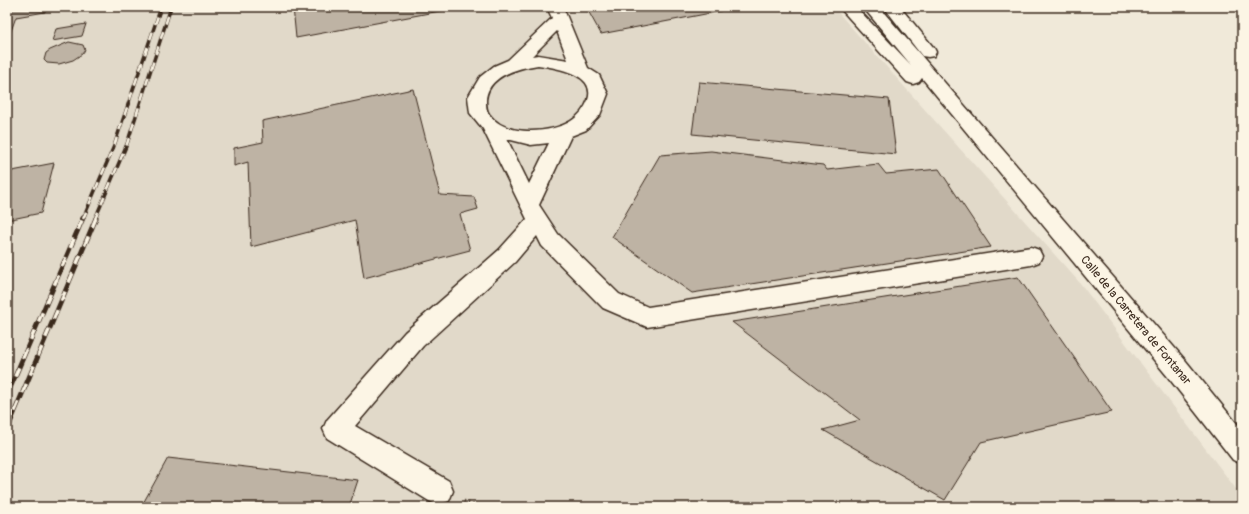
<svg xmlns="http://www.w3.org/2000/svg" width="1249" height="514" viewBox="0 0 1249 514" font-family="Pangolin,sans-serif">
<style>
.built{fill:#e1d9c9}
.building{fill:#beb3a4;stroke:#3b2a1e}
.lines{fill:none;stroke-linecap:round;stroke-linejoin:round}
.minor-casing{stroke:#3b2a1e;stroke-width:3}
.major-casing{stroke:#3b2a1e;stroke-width:3}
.path{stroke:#3b2a1e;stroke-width:3;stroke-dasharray:1 3.5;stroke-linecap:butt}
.minor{fill:#fcf5e5;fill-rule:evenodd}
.major{fill:#fcf5e5;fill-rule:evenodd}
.rail-far1-casing{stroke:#3b2a1e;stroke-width:3.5}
.rail-casing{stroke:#3b2a1e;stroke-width:5}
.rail-far1{stroke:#fcf5e5;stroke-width:2.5;stroke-dasharray:8;stroke-linecap:butt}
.rail{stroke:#fcf5e5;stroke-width:3.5;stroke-dasharray:10;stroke-linecap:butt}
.labels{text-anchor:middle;stroke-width:4;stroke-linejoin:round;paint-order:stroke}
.street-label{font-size:12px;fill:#3b2a1e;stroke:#fcf5e5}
</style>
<rect width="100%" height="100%" fill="#f0e9d9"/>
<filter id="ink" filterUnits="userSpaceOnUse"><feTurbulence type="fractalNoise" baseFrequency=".025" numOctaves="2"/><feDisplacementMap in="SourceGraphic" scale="8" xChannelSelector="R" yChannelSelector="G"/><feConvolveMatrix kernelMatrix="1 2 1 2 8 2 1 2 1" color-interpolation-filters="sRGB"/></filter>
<g filter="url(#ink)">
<!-- built -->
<path class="built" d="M7,7H833L1080,283L1242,497V507H7Z"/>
<!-- building -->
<g class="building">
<path d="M7,7H46L45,12L16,17L7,42Z"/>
<path d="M293,7H456V8L296,38Z"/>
<path d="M586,7H718L721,11L601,34Z"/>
<path d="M86,24L82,36L52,41L56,29Z"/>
<path d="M69,42L83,45L85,50L82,54L73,60L59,64L47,63L44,60L46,53L50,50Z"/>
<path d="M699,82L889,99L896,154L692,134Z"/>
<path d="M413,89L440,195L474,197L478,209L460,214L470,250L364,278L355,220L251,247L248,162L234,166V148L263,142L262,121Z"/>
<path d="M711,151L823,165L827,170L878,164L886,174L939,169L991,247L692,293L612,237L660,155Z"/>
<path d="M54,163L41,213L7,220V172Z"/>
<path d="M1018,277L1112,412L981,442L945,500L823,430L860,420L732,322Z"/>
<path d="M168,458L358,480L349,507H141Z"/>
</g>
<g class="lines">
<!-- minor casing -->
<g class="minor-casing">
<path id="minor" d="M547,7H563L588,68L599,75L608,94L600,115L586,130L571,136L539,205L558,234L619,294L648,307L1031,247L1039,250L1042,256L1039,262L1031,265L647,327L603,308L542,246L537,236L515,262L423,346L355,426L449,481L453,491L449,501L439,505L429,501L327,438L323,429L327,420L405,332L499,250L527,219L483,129L470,113L468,97L480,77L494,66L508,60L552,18ZM557,31L568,60L538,55L532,56ZM538,65C555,68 597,73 588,100C585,108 579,116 571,121C550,134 505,137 489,114C486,110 486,105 486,100C488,75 519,68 538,65ZM507,139L531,145L549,143L529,184Z"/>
</g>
<!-- major casing -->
<g class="major-casing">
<g id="major">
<path d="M839,7H856L911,65L863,7H879L1186,361L1242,430V464L1233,460L1168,377L922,78L919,82L913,84L907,82Z"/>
<path d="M884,7H900L934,48L936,52L934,56L928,57L922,56Z"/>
</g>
</g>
<!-- path -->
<path class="path" d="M464,501L478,507"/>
<!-- minor -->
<use href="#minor" class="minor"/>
<!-- major -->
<use href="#major" class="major"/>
<!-- rail-far1 casing -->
<g class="rail-far1-casing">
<g id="rail-far1">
<path d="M83,219L114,146L161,7"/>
<path d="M95,219L127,144L171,7"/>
</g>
</g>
<!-- rail casing -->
<g class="rail-casing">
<g id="rail">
<path d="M7,395L83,218"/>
<path d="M7,430L96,218"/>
</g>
</g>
<!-- rail-far1 -->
<use href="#rail-far1" class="rail-far1"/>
<!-- rail -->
<use href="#rail" class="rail"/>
</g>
</g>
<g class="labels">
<!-- street labels -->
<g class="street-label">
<text transform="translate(1136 320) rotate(50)" y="4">Calle de la Carretera de Fontanar</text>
</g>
</g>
<!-- margin -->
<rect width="1249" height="514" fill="none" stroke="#fcf5e5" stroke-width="24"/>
<rect x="12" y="12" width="1225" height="490" fill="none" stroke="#3b2a1e" stroke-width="1.5" filter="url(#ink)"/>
</svg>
